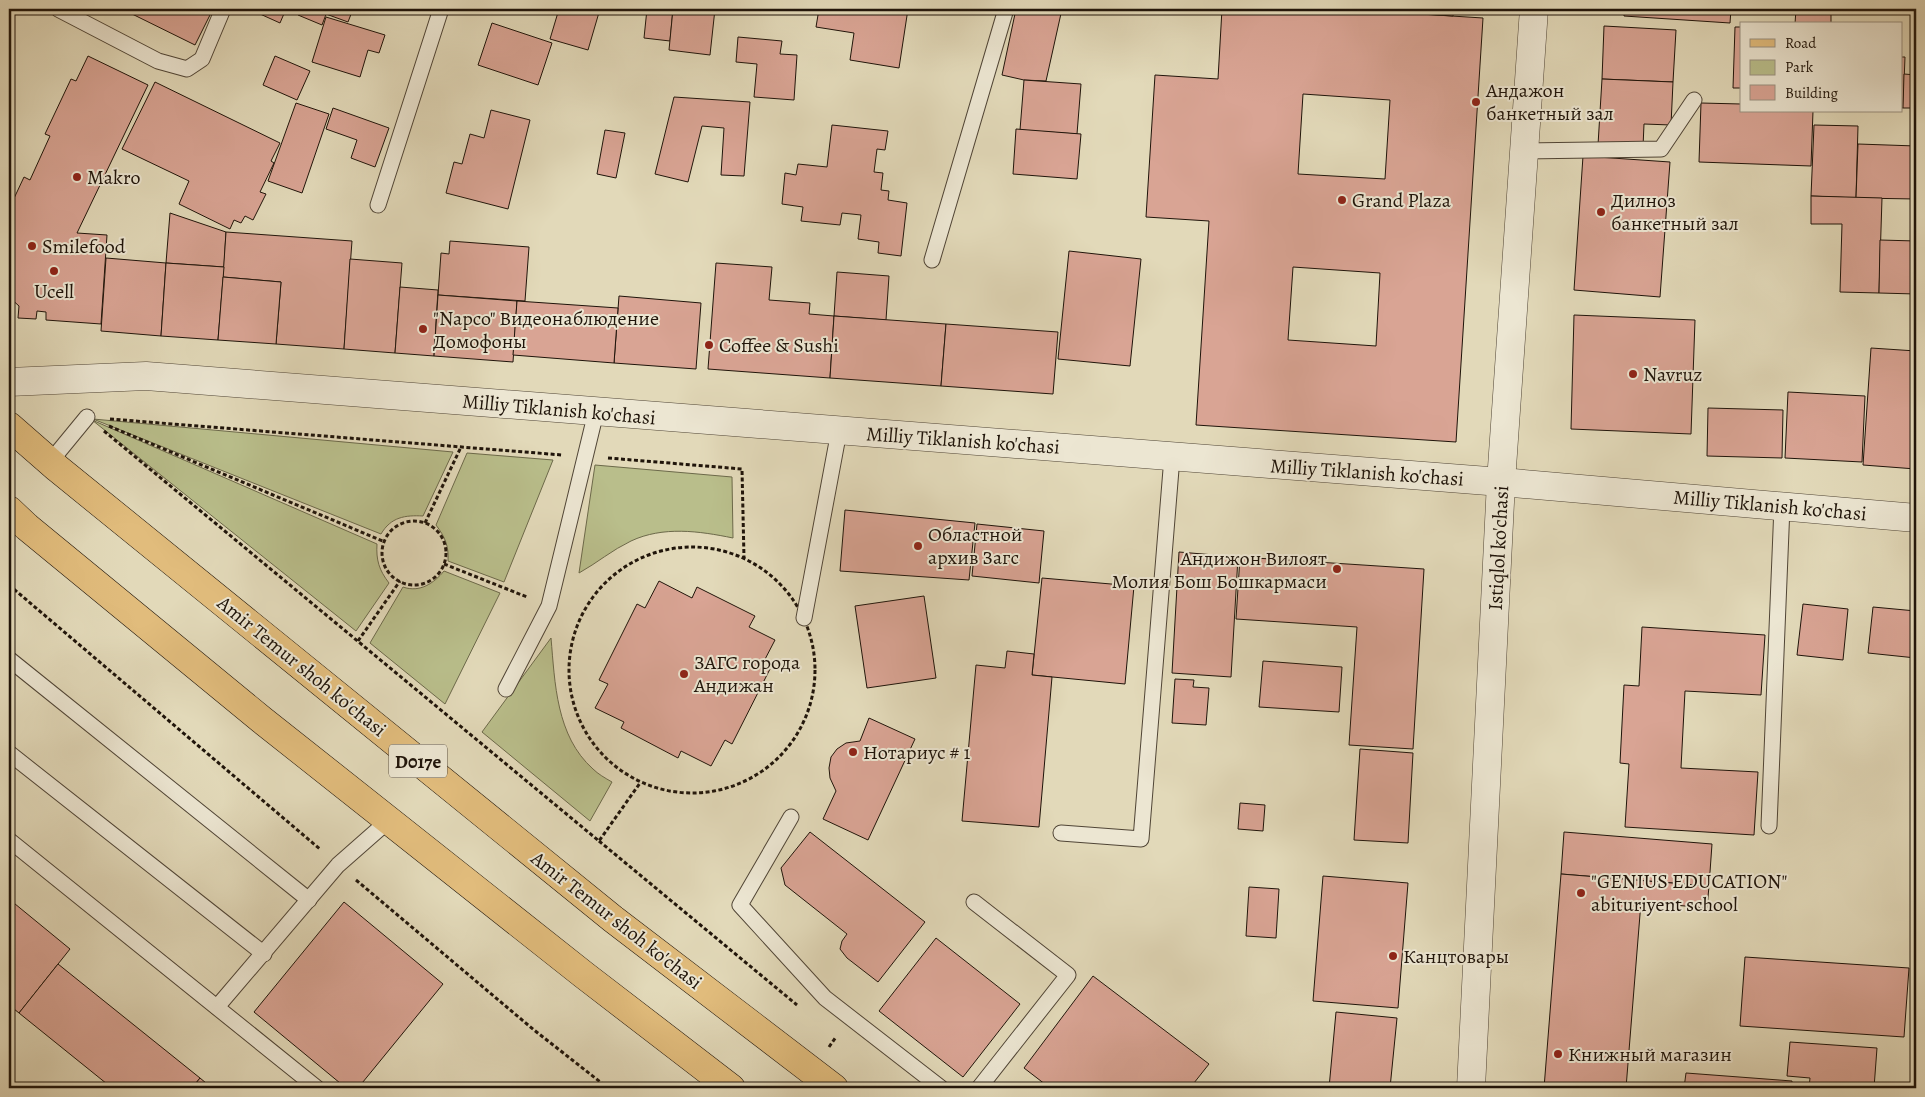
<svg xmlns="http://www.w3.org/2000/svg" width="1925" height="1097" viewBox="0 0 1925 1097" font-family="Alegreya,serif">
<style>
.green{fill:#b9be8b;stroke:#6c694a}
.building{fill:#d9a494;stroke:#1f140a;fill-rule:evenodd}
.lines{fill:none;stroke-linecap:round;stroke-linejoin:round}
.service-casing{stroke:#504536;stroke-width:17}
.minor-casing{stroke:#504536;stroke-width:29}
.tertiary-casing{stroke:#504536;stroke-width:29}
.primary-casing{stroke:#1f140a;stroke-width:29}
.path{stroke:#1f140a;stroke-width:3;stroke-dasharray:4 2.5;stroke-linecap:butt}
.service{stroke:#ece6d2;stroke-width:15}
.minor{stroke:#ece6d2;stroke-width:28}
.tertiary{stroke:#ece6d2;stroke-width:28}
.primary{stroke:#e1bc7c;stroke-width:28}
.poi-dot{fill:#8f2418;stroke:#ece6d2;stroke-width:2}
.labels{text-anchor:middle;stroke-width:4;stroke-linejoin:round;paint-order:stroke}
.shield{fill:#ece6d2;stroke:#5c5346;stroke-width:1}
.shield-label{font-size:19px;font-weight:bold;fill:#1f140a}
.poi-label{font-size:20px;fill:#1f140a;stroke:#ece6d2;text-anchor:start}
.street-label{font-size:20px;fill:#1f140a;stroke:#ece6d2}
</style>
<rect width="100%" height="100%" fill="#e2d9b9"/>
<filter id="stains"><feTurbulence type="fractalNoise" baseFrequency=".004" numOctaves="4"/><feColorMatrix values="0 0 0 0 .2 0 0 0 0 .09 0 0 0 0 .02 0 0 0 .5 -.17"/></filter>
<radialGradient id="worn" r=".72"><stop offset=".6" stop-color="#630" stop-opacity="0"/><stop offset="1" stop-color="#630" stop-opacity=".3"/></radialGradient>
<!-- green -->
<g class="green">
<path d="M93,419L453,452L423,516C405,515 391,517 381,534Z"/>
<path d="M92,420L377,544C376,560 379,570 389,583L356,631Z"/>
<path d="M467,453L553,460L504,582L448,561C449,546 445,537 436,525Z"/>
<path d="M595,465L732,477L733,538C699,531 663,526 631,541C612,550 597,563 579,573Z"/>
<path d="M444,571L500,593L445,704L370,643L403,587C420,593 434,583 444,571Z"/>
<path d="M551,638C555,683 556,736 593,769C598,774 605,778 612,782L590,821L482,732Z"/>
</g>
<!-- building -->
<g class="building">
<path d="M127,9H213L195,45L126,11Z"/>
<path d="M249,9H286L280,23Z"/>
<path d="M300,9H328L322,25L298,15Z"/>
<path d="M328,9H353L348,22L326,14Z"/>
<path d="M559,9H600L588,50L550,39Z"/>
<path d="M647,9H673L670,41L644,38Z"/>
<path d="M673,9H715L710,55L669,50Z"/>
<path d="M819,9H908L899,68L850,60L854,33L816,27Z"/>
<path d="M1016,9H1062L1046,81L1024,80L1002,75Z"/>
<path d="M1222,9H1341L1483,18L1456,442L1196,425L1209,221L1146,217L1155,75L1218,79ZM1303,94L1390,100L1385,179L1298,174ZM1293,267L1380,273L1376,346L1288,340Z"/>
<path d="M1341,9H1395V12Z"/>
<path d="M1395,9H1454L1453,16L1395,12Z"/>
<path d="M1624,9H1731L1730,23L1624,16Z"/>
<path d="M1796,9H1831V24H1795Z"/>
<path d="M326,17L385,35L379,53L368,50L360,77L312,62Z"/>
<path d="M492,23L552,43L538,85L478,65Z"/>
<path d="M1604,26L1676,30L1673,82L1602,79Z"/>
<path d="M1735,27H1741V88H1733Z"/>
<path d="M738,37L782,41L780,54L797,55L794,100L754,97L757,64L736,62Z"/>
<path d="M88,56L148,85L77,233L107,235L101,324L46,320V312L37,311L36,319L18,318L19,306L9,297V209L24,177L30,180L50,136L45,134L71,79L76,81Z"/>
<path d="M275,56L310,71L297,100L263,85Z"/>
<path d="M1901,57H1905L1903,108H1901Z"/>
<path d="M1904,74L1916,75V108H1903Z"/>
<path d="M1602,79L1673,82L1671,125L1644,124L1643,147L1598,145Z"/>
<path d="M1024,80L1081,84L1077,134L1020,130Z"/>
<path d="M155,82L280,143L271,161L274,163L260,192L266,194L253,220L245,216L241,223L234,220L230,229L179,204L189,181L122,149Z"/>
<path d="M674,97L750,102L744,176L721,175L724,128L702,126L688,182L655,174Z"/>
<path d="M296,103L329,114L302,193L268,181Z"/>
<path d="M1701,103L1741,104V111H1813L1811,166L1699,162Z"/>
<path d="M333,108L389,128L375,167L351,158L357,140L326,129Z"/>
<path d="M491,110L530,120L508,209L446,193L454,162L462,164L470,134L484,138Z"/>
<path d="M832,125L888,131L885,150L877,149L874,172L883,173L881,190L889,191L888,200L907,203L901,256L878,253L879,242L858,239L861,215L842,213L840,225L801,221L803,207L782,204L785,173L796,175L798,164L827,167Z"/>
<path d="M1814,125L1858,126L1856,198L1811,196Z"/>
<path d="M1016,129L1081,134L1077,179L1013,174Z"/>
<path d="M605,130L625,133L616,178L597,174Z"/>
<path d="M1858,144L1916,146V199L1856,198Z"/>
<path d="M1583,156L1670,162L1660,297L1574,290Z"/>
<path d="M1811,196L1882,198L1879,293L1840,292L1842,224H1811Z"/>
<path d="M170,213L226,232L224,267L166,263Z"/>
<path d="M226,232L352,241L344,349L276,344L281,282L223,277Z"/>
<path d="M1880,240L1916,241V294L1879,293Z"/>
<path d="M450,241L529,247L525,301L438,295L441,253L449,254Z"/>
<path d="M1069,251L1141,259L1130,366L1058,359Z"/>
<path d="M106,258L166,263L161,336L101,331Z"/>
<path d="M350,259L402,263L395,353L344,349Z"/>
<path d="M166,263L224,267L218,340L161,336Z"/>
<path d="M716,263L772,267L769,300L810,303L809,314L834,316L830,378L708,369Z"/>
<path d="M837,272L889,276L886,320L834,316Z"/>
<path d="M223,277L281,282L276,344L218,340Z"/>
<path d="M400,287L438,290L434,356L395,353Z"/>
<path d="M438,295L517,301L513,362L434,356Z"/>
<path d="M619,296L701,303L696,369L614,363Z"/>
<path d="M517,301L618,308L614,363L513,355Z"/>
<path d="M1574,315L1695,320L1691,434L1571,429Z"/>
<path d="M834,316L946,324L941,386L830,378Z"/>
<path d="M946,324L1058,332L1053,394L941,386Z"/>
<path d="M1871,348L1916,351V469L1863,465Z"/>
<path d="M1788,392L1865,396L1862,462L1785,458Z"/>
<path d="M1708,408L1783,410L1782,458L1707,456Z"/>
<path d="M845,510L975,523L969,580L840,571Z"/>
<path d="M977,524L1044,531L1039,583L972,576Z"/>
<path d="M1179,552L1238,557L1231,677L1172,673Z"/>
<path d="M1240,557L1424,569L1413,749L1349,745L1357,627L1236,619Z"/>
<path d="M1042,578L1134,586L1125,684L1032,675Z"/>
<path d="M659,581L692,598L697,587L755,616L749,627L775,640L762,665L770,669L732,744L725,740L711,766L681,751L678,758L621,728L624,722L595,708L608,684L599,680L637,604L645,608Z"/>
<path d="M924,596L936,678L867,688L855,606Z"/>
<path d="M1803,604L1848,609L1843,660L1797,655Z"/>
<path d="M1873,607L1916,611V658L1868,653Z"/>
<path d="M1642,627L1765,635L1761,695L1685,691L1681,768L1758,772L1754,835L1625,827L1629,764L1620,763L1624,685L1639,686Z"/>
<path d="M1007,651L1034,654L1032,675L1052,677L1039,827L962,821L976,665L1005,668Z"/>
<path d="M1263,661L1342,667L1339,712L1259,707Z"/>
<path d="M1175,679L1194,680L1193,687L1209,688L1206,725L1172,723Z"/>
<path d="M869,718L915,739L868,840L823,819L836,791L830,778L829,768L831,757L837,749L846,743L860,741Z"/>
<path d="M1360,749L1413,753L1408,843L1354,840Z"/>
<path d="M1240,803L1265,805L1263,831L1238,829Z"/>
<path d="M810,832L925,922L878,982L847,958L840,949L842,941L847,934L785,885L781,868Z"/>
<path d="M1564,832L1712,844L1709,886L1561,874Z"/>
<path d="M1561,874L1709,886L1707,908L1641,902L1626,1088H1544Z"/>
<path d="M1323,876L1408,883L1398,1008L1313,1001Z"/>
<path d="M1249,887L1279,889L1276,938L1246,936Z"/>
<path d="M9,899L70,949L19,1013L9,1005Z"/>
<path d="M344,902L443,984L358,1088H346L254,1012Z"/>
<path d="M936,938L1020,1004L963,1077L879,1011Z"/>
<path d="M1745,957L1909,968L1904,1037L1740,1026Z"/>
<path d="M58,964L200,1078L192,1088H112L19,1013Z"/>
<path d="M1093,976L1209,1064L1190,1088H1050L1024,1068Z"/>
<path d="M1336,1012L1397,1018L1390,1088H1329Z"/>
<path d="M1790,1042L1877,1048L1874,1088H1809L1810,1078L1787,1076Z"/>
<path d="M1686,1073L1792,1081V1088H1684Z"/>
<path d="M200,1078L212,1088H192Z"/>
</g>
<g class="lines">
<!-- service casing -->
<g class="service-casing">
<g id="service">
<path d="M58,9L158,61L187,69L202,59L223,9"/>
<path d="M1524,151L1661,149L1694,100"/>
<path d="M378,205L441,9"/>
<path d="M932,260L1006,9"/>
<path d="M50,462L87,417"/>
<path d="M804,618L839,431"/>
<path d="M9,659L309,900"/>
<path d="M506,689L549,606L596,412"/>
<path d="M9,753L264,954"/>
<path d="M791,817L740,905L825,998L941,1088"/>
<path d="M1769,826L1782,506"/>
<path d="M1061,833L1141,839L1172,457"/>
<path d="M9,840L317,1088"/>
<path d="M974,902L1068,975L979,1088"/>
<path d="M217,1007L338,865L388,821"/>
</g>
</g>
<!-- minor casing -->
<g class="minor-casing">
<path id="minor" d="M1471,1088L1501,482L1534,9"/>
</g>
<!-- tertiary casing -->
<g class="tertiary-casing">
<path id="tertiary" d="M9,382L146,376L1501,482L1916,518"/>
</g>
<!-- primary casing -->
<g class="primary-casing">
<g id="primary">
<path d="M9,426L57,468L613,919L834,1088"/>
<path d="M9,510L27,527L262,720L584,975L731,1088"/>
</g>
</g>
<!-- path -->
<g class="path">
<path d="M110,419L562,455"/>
<path d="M109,426L385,542"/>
<path d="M104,431L599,841L640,783"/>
<path d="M608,458L742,469L744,558"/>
<circle cx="414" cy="553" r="32"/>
<path d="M425,523L461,447"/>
<circle cx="692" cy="670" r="123"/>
<path d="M444,564L527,597"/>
<path d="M9,585L321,850"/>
<path d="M358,641L400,581"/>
<path d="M599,841L797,1005"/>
<path d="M356,880L534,1030L608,1088"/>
<path d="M829,1047L836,1037"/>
</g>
<!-- service -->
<use href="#service" class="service"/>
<!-- minor -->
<use href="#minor" class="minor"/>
<!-- tertiary -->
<use href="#tertiary" class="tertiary"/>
<!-- primary -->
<use href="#primary" class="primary"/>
</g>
<!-- markers -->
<g class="poi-dot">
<circle cx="1476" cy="102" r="5"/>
<circle cx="77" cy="177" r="5"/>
<circle cx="1342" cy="200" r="5"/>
<circle cx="1601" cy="212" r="5"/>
<circle cx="32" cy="246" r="5"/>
<circle cx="54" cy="271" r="5"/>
<circle cx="423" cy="329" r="5"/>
<circle cx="709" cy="345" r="5"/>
<circle cx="1633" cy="374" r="5"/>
<circle cx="918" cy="546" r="5"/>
<circle cx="1337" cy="569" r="5"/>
<circle cx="684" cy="674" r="5"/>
<circle cx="853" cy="752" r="5"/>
<circle cx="1581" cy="893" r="5"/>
<circle cx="1393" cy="956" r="5"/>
<circle cx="1558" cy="1054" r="5"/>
</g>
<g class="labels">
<!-- shield labels -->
<rect class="shield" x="389" y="744.5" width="58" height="33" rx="4"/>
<g class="shield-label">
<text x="418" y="768">D017e</text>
</g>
<!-- poi labels -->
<g class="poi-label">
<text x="1486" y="97">Андажон<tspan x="1486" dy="23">банкетный зал</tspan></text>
<text x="87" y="184">Makro</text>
<text x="1352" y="207">Grand Plaza</text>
<text x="1611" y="207">Дилноз<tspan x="1611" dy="23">банкетный зал</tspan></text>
<text x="42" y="253">Smilefood</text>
<text x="54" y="298" text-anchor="middle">Ucell</text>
<text x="433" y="325">"Napco" Видеонаблюдение<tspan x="433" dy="23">Домофоны</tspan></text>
<text x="719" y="352">Coffee &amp; Sushi</text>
<text x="1643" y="381">Navruz</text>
<text x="928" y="541">Областной<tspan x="928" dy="23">архив Загс</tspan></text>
<text x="1327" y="565" text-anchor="end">Андижон Вилоят<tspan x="1327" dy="23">Молия Бош Бошкармаси</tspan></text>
<text x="694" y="669">ЗАГС города<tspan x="694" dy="23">Андижан</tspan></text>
<text x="863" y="759">Нотариус # 1</text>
<text x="1591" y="888">"GENIUS EDUCATION"<tspan x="1591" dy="23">abituriyent school</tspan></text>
<text x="1403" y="963">Канцтовары</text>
<text x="1568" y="1061">Книжный магазин</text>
</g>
<!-- street labels -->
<g class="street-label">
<text transform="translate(559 409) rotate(5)" y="7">Milliy Tiklanish ko'chasi</text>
<text transform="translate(963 440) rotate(4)" y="7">Milliy Tiklanish ko'chasi</text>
<text transform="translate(1367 472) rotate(4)" y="7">Milliy Tiklanish ko'chasi</text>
<text transform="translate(1770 505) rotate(5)" y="7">Milliy Tiklanish ko'chasi</text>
<text transform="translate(1498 548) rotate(-87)" y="7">Istiqlol ko'chasi</text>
<text transform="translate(302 666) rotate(39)" y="7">Amir Temur shoh ko'chasi</text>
<text transform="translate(617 920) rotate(38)" y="7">Amir Temur shoh ko'chasi</text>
</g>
</g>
<!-- margin -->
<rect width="1925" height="1097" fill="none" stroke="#e2d9b9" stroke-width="30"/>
<rect x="10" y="10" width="1905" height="1077" fill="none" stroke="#1f140a" stroke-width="2.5"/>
<rect x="15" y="15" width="1895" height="1067" fill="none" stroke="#1f140a"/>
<!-- legend -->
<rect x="1740" y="22" width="162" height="90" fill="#ece6d2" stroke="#9a9282"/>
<rect x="1750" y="39" width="25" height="8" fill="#e1bc7c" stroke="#9a9282"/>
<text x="1785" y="48" font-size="15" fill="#1f140a">Road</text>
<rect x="1750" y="60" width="25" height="15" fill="#b9be8b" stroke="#9a9282"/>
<text x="1785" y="72" font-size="15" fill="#1f140a">Park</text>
<rect x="1750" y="85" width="25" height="15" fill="#d9a494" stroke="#9a9282"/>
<text x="1785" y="98" font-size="15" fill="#1f140a">Building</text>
<rect width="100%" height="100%" filter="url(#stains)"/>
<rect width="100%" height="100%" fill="url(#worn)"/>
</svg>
